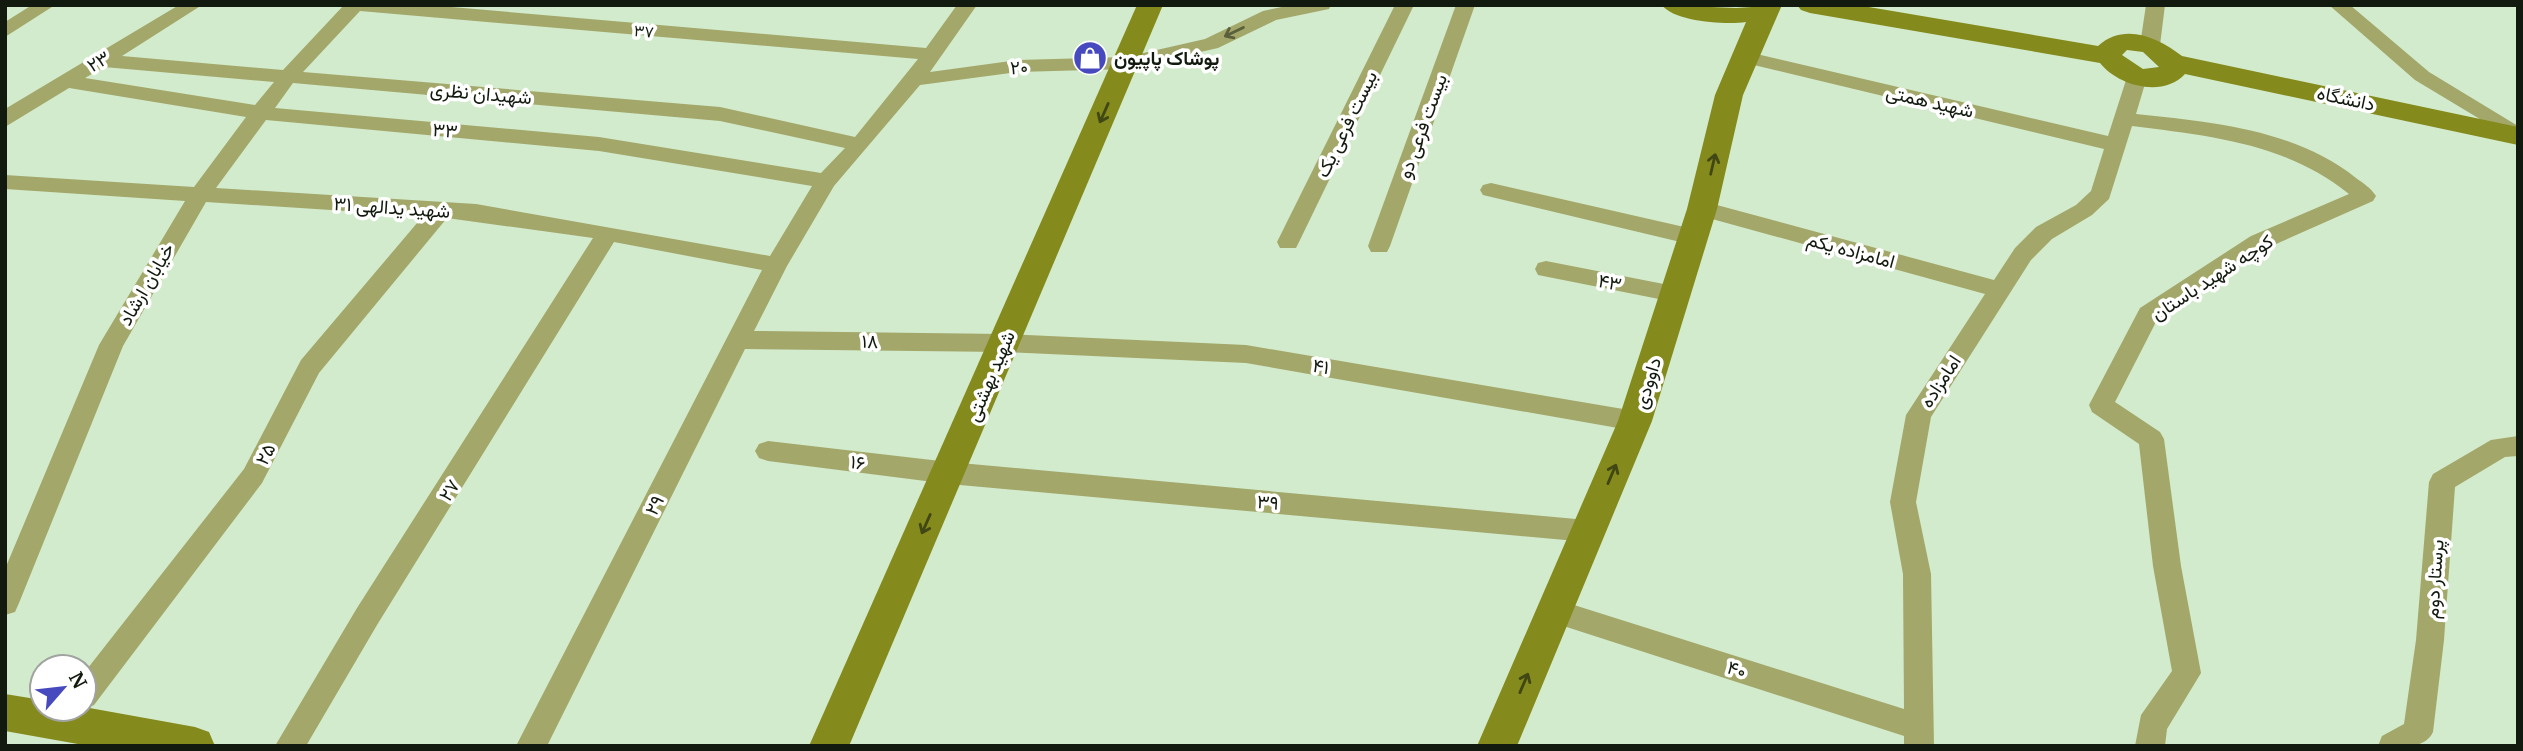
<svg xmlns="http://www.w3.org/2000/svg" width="2523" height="751" viewBox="0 0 2523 751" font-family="Merriweather,Vazirmatn,serif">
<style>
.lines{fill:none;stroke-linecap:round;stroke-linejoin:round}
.street{fill:#a3a76a;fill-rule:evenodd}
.secondary{fill:#858a1c;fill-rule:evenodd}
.oneway{stroke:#5a603c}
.oneway2{stroke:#404714}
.labels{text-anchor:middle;stroke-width:7;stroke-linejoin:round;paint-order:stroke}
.far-street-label{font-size:16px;fill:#121a0f;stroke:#fff}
.poi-label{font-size:19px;font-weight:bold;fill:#121a0f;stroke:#fff;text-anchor:start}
.street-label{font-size:19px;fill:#121a0f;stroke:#fff}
</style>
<rect width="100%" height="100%" fill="#d2ebcc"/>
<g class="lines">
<!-- street -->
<g class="street">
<path d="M32,5H55L5,37V22Z"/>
<path d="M179,5H202L122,56L283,70L344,5H428L926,48L957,5H977L930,72L1018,60L1126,57L1205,39L1263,11L1291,5H1331L1329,9L1276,20L1218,48L1126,69L1018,72L920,85L834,186L787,266L754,331L1003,334L1246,345L1635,411L1644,414L1648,421L1644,428L1635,431L1246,363L1003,352L745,349L547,746H516L762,270L614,242L377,625L306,746H275L357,608L593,238L447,218L319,373L262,483L94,705L84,709V673L244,469L301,360L423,216L206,202L123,346L19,603L15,612L5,615V569L99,345L185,201L5,189V175L194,187L246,117L69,88L5,127V109ZM360,11L918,59L855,137L720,107L303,72ZM104,67L274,82L255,105L85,78ZM293,83L720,121L845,148L821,173L599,137L275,108ZM266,120L599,151L812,186L770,256L476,204L216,188Z"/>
<path d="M1395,5H1414L1299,242L1296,248H1280L1277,242Z"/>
<path d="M1456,5H1475L1390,246L1387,252H1371L1368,246Z"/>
<path d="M2146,5H2165L2160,45L2150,51L2140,45Z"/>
<path d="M2329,5H2350L2429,72L2518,126V142L2415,80Z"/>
<path d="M1744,51L2108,136L2127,77L2137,71L2147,77L2136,114C2211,122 2295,129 2356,178C2363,183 2371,188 2376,196L2373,201L2267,248L2157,320L2115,402L2160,432L2164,439L2181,566L2201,673L2167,729L2165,746H2135L2141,715L2172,671L2153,566L2139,444L2092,412L2089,405L2140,308L2251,236L2349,194C2286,143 2210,136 2132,126L2109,199L2092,215L2052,239L2031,260L1931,417L1916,502L1931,574L1934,746H1904V736L1545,620L1541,611L1545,602L1555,599L1904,709L1903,574L1890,502L1906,415L1985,294L1694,214L1691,209L1694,204L1702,201L1994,280L2015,248L2036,227L2076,205L2091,191L2104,149L1737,61L1734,57Z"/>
<path d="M1491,183L1693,229L1701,231L1704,237L1701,243L1693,245L1483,195L1480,190L1483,185Z"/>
<path d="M1546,261L1674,286L1682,288L1686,294L1682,300L1674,302L1538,275L1535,269L1538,263Z"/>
<path d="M2518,436V456L2505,457L2455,487L2444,640L2433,732C2424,751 2398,746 2378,746L2382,736L2404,724L2416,640L2429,482L2433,474L2491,440Z"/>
<path d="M768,441L949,462L1587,520L1596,523L1600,531L1596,539L1587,542L949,484L768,461L759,458L755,451L759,444Z"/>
</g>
<!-- secondary -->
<g class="secondary">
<path d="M1137,5H1163L849,746H809Z"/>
<path d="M1662,5L1736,8L1782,5L1743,95L1717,209L1652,421L1517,746H1477L1618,421L1687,209L1715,95L1746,22C1727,25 1674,22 1662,5Z"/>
<path d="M1797,5H1857L2098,46C2125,22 2158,38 2182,56L2518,127V145L2185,74C2163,98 2118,86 2100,63L1810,13L1801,10ZM2127,50L2143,52L2159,67L2143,69L2122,55Z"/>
<path d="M5,694L42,700V709L84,707L195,727L209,732L215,746H89L5,731Z"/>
</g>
</g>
<!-- one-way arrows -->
<defs><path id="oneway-shaft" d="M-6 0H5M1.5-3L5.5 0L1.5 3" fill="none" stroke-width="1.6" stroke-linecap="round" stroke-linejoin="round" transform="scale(1.75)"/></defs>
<use class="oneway" href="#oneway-shaft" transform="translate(1234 32) rotate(154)"/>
<g class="oneway2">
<use href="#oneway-shaft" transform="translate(1104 113) rotate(114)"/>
<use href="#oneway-shaft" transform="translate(1713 164) rotate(-77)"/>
<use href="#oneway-shaft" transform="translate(1612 474) rotate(-67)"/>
<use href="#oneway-shaft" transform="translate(926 524) rotate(114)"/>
<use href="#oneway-shaft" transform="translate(1524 683) rotate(-67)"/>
</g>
<!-- icons -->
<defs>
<g id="shop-disc" transform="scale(1.75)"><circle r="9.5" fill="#4749bf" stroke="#fff"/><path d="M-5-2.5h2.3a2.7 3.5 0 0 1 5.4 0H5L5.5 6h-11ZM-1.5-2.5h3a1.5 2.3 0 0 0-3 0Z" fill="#fff"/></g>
</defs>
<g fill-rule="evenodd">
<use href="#shop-disc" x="1090" y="58"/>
</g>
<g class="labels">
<!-- far-street labels -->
<g class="far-street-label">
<text transform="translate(644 31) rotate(5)" y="6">۳۷</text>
</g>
<!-- poi labels -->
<g class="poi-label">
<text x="1114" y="65">پوشاک پاپیون</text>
</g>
<!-- street labels -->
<g class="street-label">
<text transform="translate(98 61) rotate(-31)" y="7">۲۳</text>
<text transform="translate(1019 67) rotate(-4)" y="7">۲۰</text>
<text transform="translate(481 93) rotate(5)" y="7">شهیدان نظری</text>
<text transform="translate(2346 98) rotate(12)" y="7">دانشگاه</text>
<text transform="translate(1930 101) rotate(13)" y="7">شهید همتی</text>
<text transform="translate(1346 124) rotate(-64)" y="7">بیست فرعی یک</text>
<text transform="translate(1422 126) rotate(-70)" y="7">بیست فرعی دو</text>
<text transform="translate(445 130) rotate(5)" y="7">۳۳</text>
<text transform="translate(392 207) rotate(4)" y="7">۳۱ شهید یدالهی</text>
<text transform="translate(1851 250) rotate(15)" y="7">امامزاده یکم</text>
<text transform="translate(2212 277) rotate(-33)" y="7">کوچه شهید باستان</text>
<text transform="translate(1610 282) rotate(11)" y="7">۴۳</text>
<text transform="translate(146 284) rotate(-60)" y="7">خیابان ارشاد</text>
<text transform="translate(870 341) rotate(1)" y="7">۱۸</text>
<text transform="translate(1321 366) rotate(10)" y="7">۴۱</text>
<text transform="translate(990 376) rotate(-67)" y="7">شهید بهشتی</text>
<text transform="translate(1940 381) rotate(-57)" y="7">امامزاده</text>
<text transform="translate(1647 383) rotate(-73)" y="7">داوودی</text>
<text transform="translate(265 454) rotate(-63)" y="7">۲۵</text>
<text transform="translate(858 462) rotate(7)" y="7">۱۶</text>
<text transform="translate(449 490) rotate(-57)" y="7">۲۷</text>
<text transform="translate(1268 502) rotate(5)" y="7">۳۹</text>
<text transform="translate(654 505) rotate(-63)" y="7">۲۹</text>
<text transform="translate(2434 579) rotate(-86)" y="7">پرستار دوم</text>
<text transform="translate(1737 669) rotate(18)" y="7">۴۰</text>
</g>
</g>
<!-- border -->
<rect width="2523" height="751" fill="none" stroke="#121a0f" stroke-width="14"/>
<!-- north arrow -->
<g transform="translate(63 688) rotate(62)"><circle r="33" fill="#ffffff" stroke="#a0a39f" stroke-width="2"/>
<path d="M0-5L12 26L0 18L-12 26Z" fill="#4749bf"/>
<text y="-10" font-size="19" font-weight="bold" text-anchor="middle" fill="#121a0f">N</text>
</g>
</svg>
